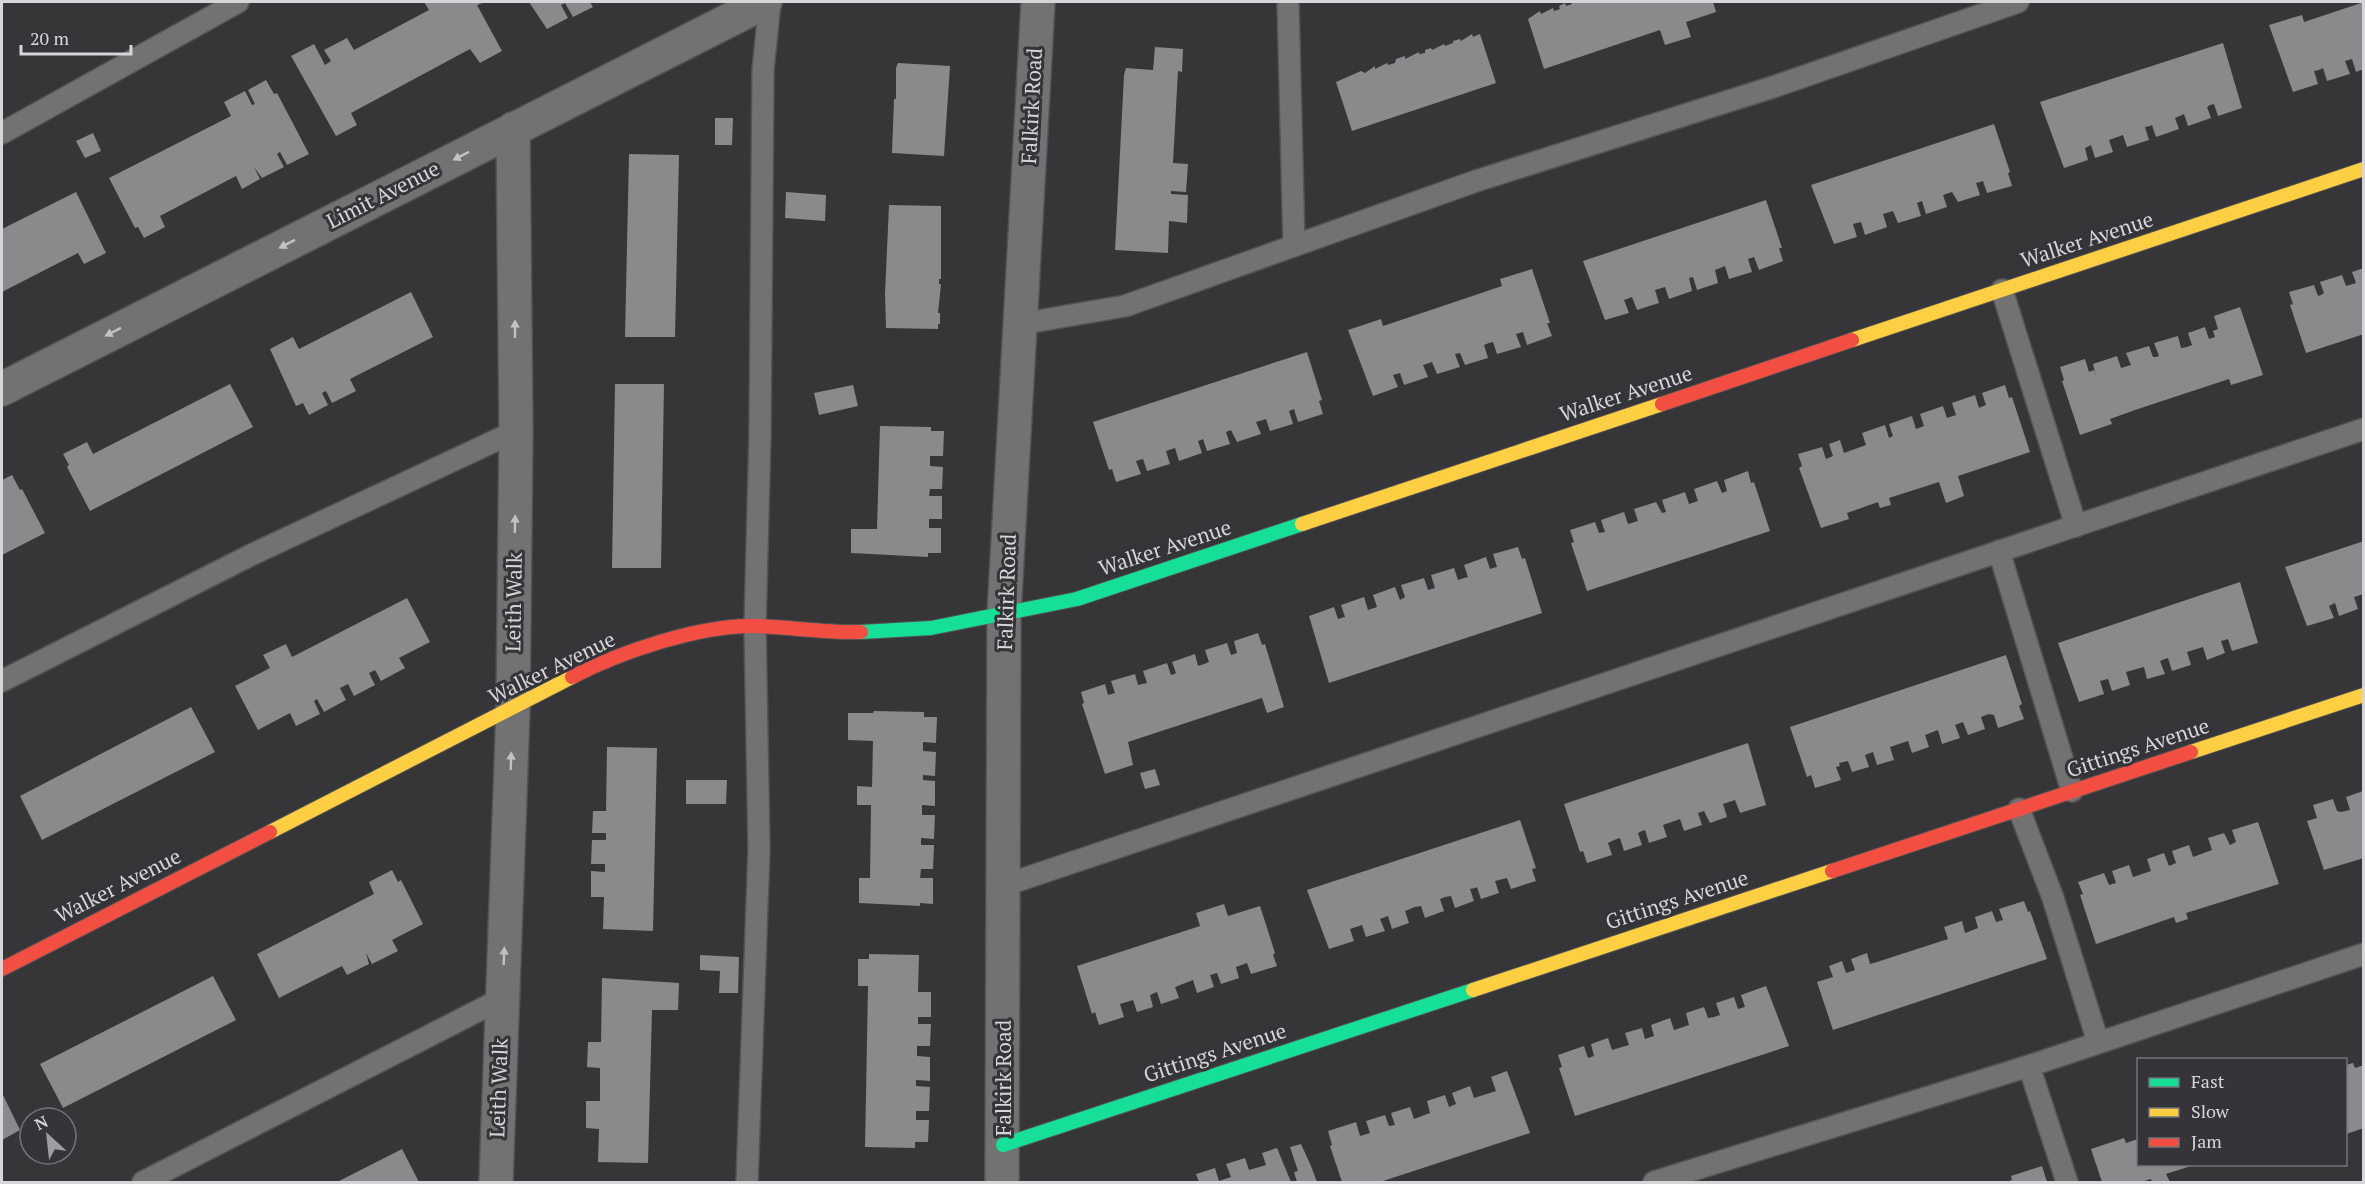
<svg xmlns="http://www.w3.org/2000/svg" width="2365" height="1184" viewBox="0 0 2365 1184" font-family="'PT Serif',serif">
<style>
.building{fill:#8a898c}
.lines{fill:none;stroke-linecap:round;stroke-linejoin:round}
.lane-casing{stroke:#535354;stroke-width:24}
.street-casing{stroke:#535354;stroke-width:36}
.fast-casing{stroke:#535354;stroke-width:16}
.slow-casing{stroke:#535354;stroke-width:16}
.jam-casing{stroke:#535354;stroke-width:16}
.lane{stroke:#737272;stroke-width:21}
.street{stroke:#737272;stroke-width:33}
.fast{stroke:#16e098;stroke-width:14}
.slow{stroke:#ffcf43;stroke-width:14}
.jam{stroke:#f24e42;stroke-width:14}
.oneway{fill:#c2c1c4}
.labels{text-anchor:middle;stroke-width:6;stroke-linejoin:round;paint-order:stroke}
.street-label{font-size:21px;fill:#d6d5d9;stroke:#353439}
</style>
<rect width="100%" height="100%" fill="#363538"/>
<!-- building -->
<g class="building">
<path d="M424,2H485L477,5L502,51L480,63L470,49L351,113L357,125L336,136L291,56L314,44L325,65L331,61L324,50L347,38L354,50L429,10Z"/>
<path d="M529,2H590L593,7L573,17L565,3L561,5L568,18L547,29Z"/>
<path d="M1571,2H1713L1716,12L1686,22L1691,37L1665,45L1660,30L1544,69L1528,19L1540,11L1541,14L1553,8L1554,11L1560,9L1559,6L1565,3L1566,6L1572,4Z"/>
<path d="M2364,2V69L2356,72L2352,59L2345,61L2350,74L2327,81L2323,68L2319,70L2314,71L2318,84L2293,92L2269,25L2302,15L2304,22Z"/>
<path d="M1472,34L1473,37L1480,34L1496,83L1352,131L1336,82L1361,71L1365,73L1375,66V69L1387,63L1388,65L1395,63L1396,59L1405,56V59L1419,52V54L1425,53V50L1431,48L1432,50L1444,44L1445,46L1453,43V41L1460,39L1461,41Z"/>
<path d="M2223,43L2242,108L2218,116L2214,104L2210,105L2207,107L2211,118L2188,126L2184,114L2175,118L2179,129L2156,137L2152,125L2150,126L2145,127L2149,140L2127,147L2123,135L2109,140L2113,152L2095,158L2091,145L2085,148L2088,160L2064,168L2040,102Z"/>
<path d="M1155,47L1183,49L1182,72L1178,71L1173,163L1188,164L1186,192L1171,191V194L1188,195L1187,223L1169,221L1168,253L1115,250L1124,75L1126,68L1153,70Z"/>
<path d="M898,63L950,66L944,156L892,153L894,99H896V68Z"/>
<path d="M266,80L274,94L277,93L309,154L287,165L280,152L277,154L284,167L262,178L254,167L260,179L242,189L236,176L160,216L165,227L144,238L138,227L135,228L109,178L231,116L224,102L245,91L252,105L255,104L248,90Z"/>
<path d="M715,118H733L732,145H715Z"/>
<path d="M1994,124L2010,172L2008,173L2012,186L1987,193L1983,181L1980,182L1976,183L1980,195L1958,202L1952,192L1943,195L1947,207L1926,214L1922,201L1917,203L1921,216L1898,223L1893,211L1883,214L1887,227L1865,235L1861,222L1853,224L1857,237L1834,244L1811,185Z"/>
<path d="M93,133L101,151L85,158L76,141Z"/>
<path d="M629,154L679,155L675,337H625Z"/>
<path d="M76,192L106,253L84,264L78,253L2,292V229Z"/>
<path d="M786,192L826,195L825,221L785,218Z"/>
<path d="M1766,200L1782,248H1779L1783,261L1759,270L1754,257L1748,259L1752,272L1729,279L1725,266L1715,270L1718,283L1697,290L1693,277L1689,278L1692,291L1669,299L1665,287L1655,290L1659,303L1637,310L1632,297L1624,300L1629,313L1605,320L1583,261Z"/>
<path d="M889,205L941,206V279H939V284H941L938,313H940V324H938V329L886,328L885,294Z"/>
<path d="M2364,268V334L2306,353L2290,305L2293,304L2289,292L2314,285L2318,296L2321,295L2324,293L2320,282L2342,275L2346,286L2356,283L2352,272Z"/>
<path d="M1532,269L1550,323H1547L1552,336L1527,345L1523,332L1516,334L1521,347L1497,354L1493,342L1489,343L1484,345L1488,358L1465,365L1460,353L1455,354L1460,367L1437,374L1432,362L1423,365L1428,377L1404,385L1400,373L1393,375L1398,387L1373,396L1348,330L1381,319L1383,326L1413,316L1502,286L1500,279Z"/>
<path d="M411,292L433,337L350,379L356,391L332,403L326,391L322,393L328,405L309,415L303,403L296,406L270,349L293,337L299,349Z"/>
<path d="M2240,307L2263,375L2231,385L2229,379L2138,409L2110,419L2112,424L2080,435L2062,381L2064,380L2060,367L2085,359L2089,372L2094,370L2096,376L2093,364L2117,356L2121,368L2131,365L2126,353L2149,346L2153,357H2156L2159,356L2154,343L2178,336L2181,348L2187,347L2192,345L2188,333L2205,327L2209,339L2215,337L2213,331L2218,329L2214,316Z"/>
<path d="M1307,352L1322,400L1319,401L1323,414L1298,422L1294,409L1289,411L1293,424L1270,431L1266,419L1256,422L1261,434L1237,442L1231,430L1226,432L1230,444L1207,451L1203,439L1201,440L1198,441L1202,453L1179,461L1175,448L1166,451L1170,464L1147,471L1143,459L1136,461L1141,474L1116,482L1112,469L1109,470L1093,422Z"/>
<path d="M230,384L253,427L90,511L67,467L69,465L63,454L87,442L93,454Z"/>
<path d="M615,384H664L661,568H612Z"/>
<path d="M853,385L858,406L819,415L814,393Z"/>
<path d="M2005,385L2009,398L2012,397L2030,452L1958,476L1964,496L1946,503L1939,482L1889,498L1891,505L1880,508L1878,502L1847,513L1849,519L1821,528L1799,468L1802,466L1798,454L1822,447L1826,459L1833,456L1829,444L1840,440L1844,453L1866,445L1862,433L1885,425L1889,438L1893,436L1889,424L1912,416L1916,429L1924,426L1920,414L1943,406L1947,418L1956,415L1952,403L1975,395L1979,408L1981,407L1986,405L1982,393Z"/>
<path d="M880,426L931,427V431H944L943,456H930V466L943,467L942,489H930L929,496H942V519H929V528H941V553H928V557L851,553V529H877Z"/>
<path d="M1748,471L1751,483L1754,482L1770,531L1587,591L1571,543L1574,542L1570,530L1595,522L1599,533L1605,532L1601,520L1624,512L1628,524L1638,521L1634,509L1656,502L1662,513L1666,512L1662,500L1685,492L1689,504L1698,501L1694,489L1717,481L1722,493L1727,491L1724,480Z"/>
<path d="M12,475L20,490L22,489L45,533L2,555V480Z"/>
<path d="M2364,541V594L2354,597L2358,609L2339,616L2335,603L2329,606L2334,618L2307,626L2285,567Z"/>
<path d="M1518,547L1522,559L1525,558L1542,613L1329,683L1309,616L1334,607L1338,619L1345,617L1341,605L1364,597L1368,610L1377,607L1373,595L1395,587L1400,600L1405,597L1401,585L1424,578L1428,590L1435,588L1431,575L1454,568L1458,580L1464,578L1468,577L1464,565L1486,557L1490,569L1493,568L1497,567L1493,554Z"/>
<path d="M2240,582L2258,643L2232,651L2228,639L2225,640L2221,641L2225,653L2207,660L2203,647L2187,652L2191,665L2172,671L2168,658L2165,659L2160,661L2165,674L2147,679L2144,667L2126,672L2130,685L2112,691L2108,679L2100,681L2104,694L2079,702L2058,643Z"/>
<path d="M407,598L430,642L399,658L405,668L381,681L375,670L369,673L375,685L354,696L348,684L340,688L346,700L324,712L317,699L314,701L320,714L296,726L290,713L258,730L235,686L270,668L263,655L286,644L292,657Z"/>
<path d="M1258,633L1262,645L1265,644L1284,707L1267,713L1262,698L1128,742L1133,765L1105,774L1082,704L1084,703L1081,692L1105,684L1108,695L1115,693L1111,681L1135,674L1138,685L1147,683L1143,671L1167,663L1171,675L1174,674L1176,673L1172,662L1195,654L1198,666L1204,664L1209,662L1205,650L1227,643L1231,655L1237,653L1234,641Z"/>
<path d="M2006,655L2022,704L2019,706L2024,719L1998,728L1994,715L1989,714L1981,717L1985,729L1968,735L1963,722L1955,725L1960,738L1942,744L1938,730L1925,735L1929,747L1912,753L1908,741L1890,747L1894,760L1877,765L1873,752L1865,755L1869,767L1852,772L1848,761L1839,763L1840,766L1836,767L1841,780L1815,788L1811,775L1807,777L1790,727Z"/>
<path d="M191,707L215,752L42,840L20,796Z"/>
<path d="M874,711L924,712V717H937L936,743L923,742V751L936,752L935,776L923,775V780L935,781V806L922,805V815H935L934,839L921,838V845H934L933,869H921L920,878H933V904L920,903V906L859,903V878H870L871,805H857V786L872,787L873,741L848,740V713H873Z"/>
<path d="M1748,743L1766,805L1740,813L1735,800L1723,804L1727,817L1710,823L1704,811L1698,813L1702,825L1684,831L1680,819L1663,825L1667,837L1649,843L1645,830L1642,831L1638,833L1642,845L1624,851L1620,838L1614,840L1608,843L1612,855L1587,863L1583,851L1580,852L1564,804Z"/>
<path d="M607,747L657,748L653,931L603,929L604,897H591V871L605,872V864H591L592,840H606V833H592L593,811H606Z"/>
<path d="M1155,769L1160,785L1145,789L1140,773Z"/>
<path d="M686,780H727L726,804H686Z"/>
<path d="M2363,791L2364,858L2324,870L2307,821L2317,818L2313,805L2333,799L2337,811L2341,812L2350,810L2346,797Z"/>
<path d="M1520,820L1536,868L1532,869L1536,881L1511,889L1507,878L1495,881L1499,893L1481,899L1477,887L1475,888L1470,889L1474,901L1455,908L1451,896L1445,897L1440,899L1444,911L1425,918L1421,906L1415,907L1405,911L1409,923L1392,929L1388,916L1380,919L1385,931L1366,937L1362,925L1350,929L1354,941L1329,949L1307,890Z"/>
<path d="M2258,822L2279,884L2186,913L2188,919L2176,923L2174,917L2096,944L2080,895L2083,894L2078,882L2104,873L2109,885L2116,883L2112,871L2129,865L2133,877L2151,871L2147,859L2164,853L2169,866L2176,863L2172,851L2189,845L2193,857L2212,850L2208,838L2224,833L2230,845L2236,842L2232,830Z"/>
<path d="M392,870L398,882L401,880L423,924L392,940L398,951L372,964L366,953L369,964L347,975L342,966L279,998L257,954L374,894L369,882Z"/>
<path d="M2024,901L2028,912L2030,911L2047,959L1833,1030L1817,982L1833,977L1829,966L1842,961L1846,973L1855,970L1851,959L1867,953L1870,964L1877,962L1948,939L1944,927L1962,921L1965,933L1978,928L1975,917L1992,911L1996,922L2003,920L1999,909Z"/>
<path d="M1224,904L1228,916L1260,906L1275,953L1273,955L1277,966L1251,974L1247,963L1236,967L1239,978L1221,984L1217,973L1210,975L1214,987L1197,993L1193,980L1175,987L1179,998L1161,1004L1157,992L1150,995L1153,1007L1137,1012L1133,1000L1120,1004L1124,1017L1099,1025L1095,1012L1092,1014L1077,966L1200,926L1196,913Z"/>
<path d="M869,954L919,955L918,992H931V1017H918V1024H931L930,1046H917V1056L930,1057V1081L916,1080V1086L930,1087L929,1111H916V1120H929L928,1142H915V1148L865,1147L868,986H858V959H869Z"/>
<path d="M700,955L739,957L738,993H719L720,971L700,970Z"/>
<path d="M213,976L236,1020L63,1108L40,1064Z"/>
<path d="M602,978L679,983L678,1010H652L648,1163L598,1162L599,1129L586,1128V1101H600V1068L587,1067L588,1042H601Z"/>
<path d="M1766,986L1789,1046L1575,1116L1559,1068L1562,1067L1558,1055L1584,1046L1588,1058L1594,1056L1591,1044L1608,1038L1612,1050L1622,1047L1629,1045L1625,1033L1642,1028L1645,1039L1654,1036L1651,1025L1670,1018L1674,1030L1689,1025L1686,1013L1704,1007L1708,1018L1714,1017L1720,1015L1716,1003L1734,997L1738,1009L1745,1007L1741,995Z"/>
<path d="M2353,1063L2355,1068L2364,1065V1128L2346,1134V1065Z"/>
<path d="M1507,1071L1530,1133L1380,1182H1342L1330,1146L1332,1145L1328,1131L1356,1122L1360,1136L1370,1133L1366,1121L1385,1115L1389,1126L1395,1125L1391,1113L1410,1107L1414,1119L1430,1113L1427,1101L1445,1095L1449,1107L1456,1104L1452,1093L1470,1086L1474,1098L1496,1091L1491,1077Z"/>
<path d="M2,1093L20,1130L2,1140Z"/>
<path d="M2124,1138L2126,1143L2138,1139V1164L2194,1165L2166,1174L2170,1182H2152L2151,1179L2141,1182H2102L2091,1149Z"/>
<path d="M1301,1144L1311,1166L1317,1182H1297L1294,1172L1298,1171L1290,1147Z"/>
<path d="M1277,1148L1291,1182H1199L1196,1174L1215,1168L1219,1181L1231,1177L1226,1164L1245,1158L1249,1170L1266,1165L1262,1153Z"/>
<path d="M402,1149L419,1182H337L347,1177Z"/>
<path d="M2042,1166L2047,1182H2006L2012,1180L2011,1176Z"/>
</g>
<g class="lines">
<!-- lane casing -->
<g class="lane-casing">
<g id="lane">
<path d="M1288,2L1294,246"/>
<path d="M2,133L238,2"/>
<path d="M2002,290L2076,526"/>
<path d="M1020,324L1125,306L1476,181L1773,87L2018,2"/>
<path d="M1999,551L2072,791"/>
<path d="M2,681L251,555L516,431"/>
<path d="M2019,809L2053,898L2098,1042"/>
<path d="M1005,885L2364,429"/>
<path d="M2029,1066L2067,1182"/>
<path d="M143,1182L503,998"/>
<path d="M747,1182L759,849L755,626L760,434L763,70L770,2"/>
<path d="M1654,1182L2029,1066L2364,954"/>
</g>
</g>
<!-- street casing -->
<g class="street-casing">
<g id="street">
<path d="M2,389L765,2"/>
<path d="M496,1182L513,710L516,431L513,129"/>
<path d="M1002,1182L1004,614L1038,2"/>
</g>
</g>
<!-- fast casing -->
<g class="fast-casing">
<g id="fast">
<path d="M861,632L931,628L1077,599L1302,524"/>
<path d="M1003,1145L1473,990"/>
</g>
</g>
<!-- slow casing -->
<g class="slow-casing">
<g id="slow">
<path d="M1852,340L2364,169"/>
<path d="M1302,524L1662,404"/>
<path d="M2191,752L2364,695"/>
<path d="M270,832L572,677"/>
<path d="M1473,990L1832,871"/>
</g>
</g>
<!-- jam casing -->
<g class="jam-casing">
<g id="jam">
<path d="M1662,404L1852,340"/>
<path d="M572,677C620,652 702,624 756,626C791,627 825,633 861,632"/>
<path d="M1832,871L2191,752"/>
<path d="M2,969L270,832"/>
</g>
</g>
<!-- lane -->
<use href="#lane" class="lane"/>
<!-- street -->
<use href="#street" class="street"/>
<!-- fast -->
<use href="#fast" class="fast"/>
<!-- slow -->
<use href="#slow" class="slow"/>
<!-- jam -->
<use href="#jam" class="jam"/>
</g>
<!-- one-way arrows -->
<defs><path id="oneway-solid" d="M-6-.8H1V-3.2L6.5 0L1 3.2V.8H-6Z" transform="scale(1.5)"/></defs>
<g class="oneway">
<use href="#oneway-solid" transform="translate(461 156) rotate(153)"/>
<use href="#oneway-solid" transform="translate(287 244) rotate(153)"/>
<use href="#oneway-solid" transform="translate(515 329) rotate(-90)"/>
<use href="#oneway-solid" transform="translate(113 332) rotate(153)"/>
<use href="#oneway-solid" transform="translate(515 524) rotate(-89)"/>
<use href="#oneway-solid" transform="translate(511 761) rotate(-88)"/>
<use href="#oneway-solid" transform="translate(504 956) rotate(-88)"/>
</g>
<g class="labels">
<!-- street labels -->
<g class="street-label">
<text transform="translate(1032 106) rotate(-87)" y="7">Falkirk Road</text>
<text transform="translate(383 195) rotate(-27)" y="7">Limit Avenue</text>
<text transform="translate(2087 240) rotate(-18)" y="7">Walker Avenue</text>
<text transform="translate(1626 394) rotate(-18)" y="7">Walker Avenue</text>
<text transform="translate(1165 548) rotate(-18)" y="7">Walker Avenue</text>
<text transform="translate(1007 592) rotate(-88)" y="7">Falkirk Road</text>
<text transform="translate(514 602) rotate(-89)" y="7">Leith Walk</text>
<text transform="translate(552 668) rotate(-26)" y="7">Walker Avenue</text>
<text transform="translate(2138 748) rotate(-18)" y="7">Gittings Avenue</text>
<text transform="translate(118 886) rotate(-27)" y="7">Walker Avenue</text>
<text transform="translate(1677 900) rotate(-18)" y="7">Gittings Avenue</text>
<text transform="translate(1215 1053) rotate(-18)" y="7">Gittings Avenue</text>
<text transform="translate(1004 1078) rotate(-90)" y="7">Falkirk Road</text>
<text transform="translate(499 1088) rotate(-88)" y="7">Leith Walk</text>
</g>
</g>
<!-- border -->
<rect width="2365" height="1184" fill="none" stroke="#d6d5d9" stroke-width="6"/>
<!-- legend -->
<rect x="2137" y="1058" width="210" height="108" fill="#353439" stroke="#757479" stroke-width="1.5"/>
<rect x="2149" y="1078" width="30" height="9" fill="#16e098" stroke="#757479" stroke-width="1.5"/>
<text x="2191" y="1088" font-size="18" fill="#d6d5d9">Fast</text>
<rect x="2149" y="1108" width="30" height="9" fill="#ffcf43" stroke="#757479" stroke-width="1.5"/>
<text x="2191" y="1118" font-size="18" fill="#d6d5d9">Slow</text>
<rect x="2149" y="1138" width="30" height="9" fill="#f24e42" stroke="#757479" stroke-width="1.5"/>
<text x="2191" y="1148" font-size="18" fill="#d6d5d9">Jam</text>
<!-- north arrow -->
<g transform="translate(48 1136) rotate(333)"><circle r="28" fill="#353439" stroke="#757479" stroke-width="1.5"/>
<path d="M0-4.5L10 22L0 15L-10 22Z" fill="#9e9da1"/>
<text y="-9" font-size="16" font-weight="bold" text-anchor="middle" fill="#d6d5d9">N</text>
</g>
<!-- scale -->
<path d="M21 45v9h110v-9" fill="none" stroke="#d6d5d9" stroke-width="3"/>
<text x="30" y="45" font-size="18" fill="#d6d5d9" stroke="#353439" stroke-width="4.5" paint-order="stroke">20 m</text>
</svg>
